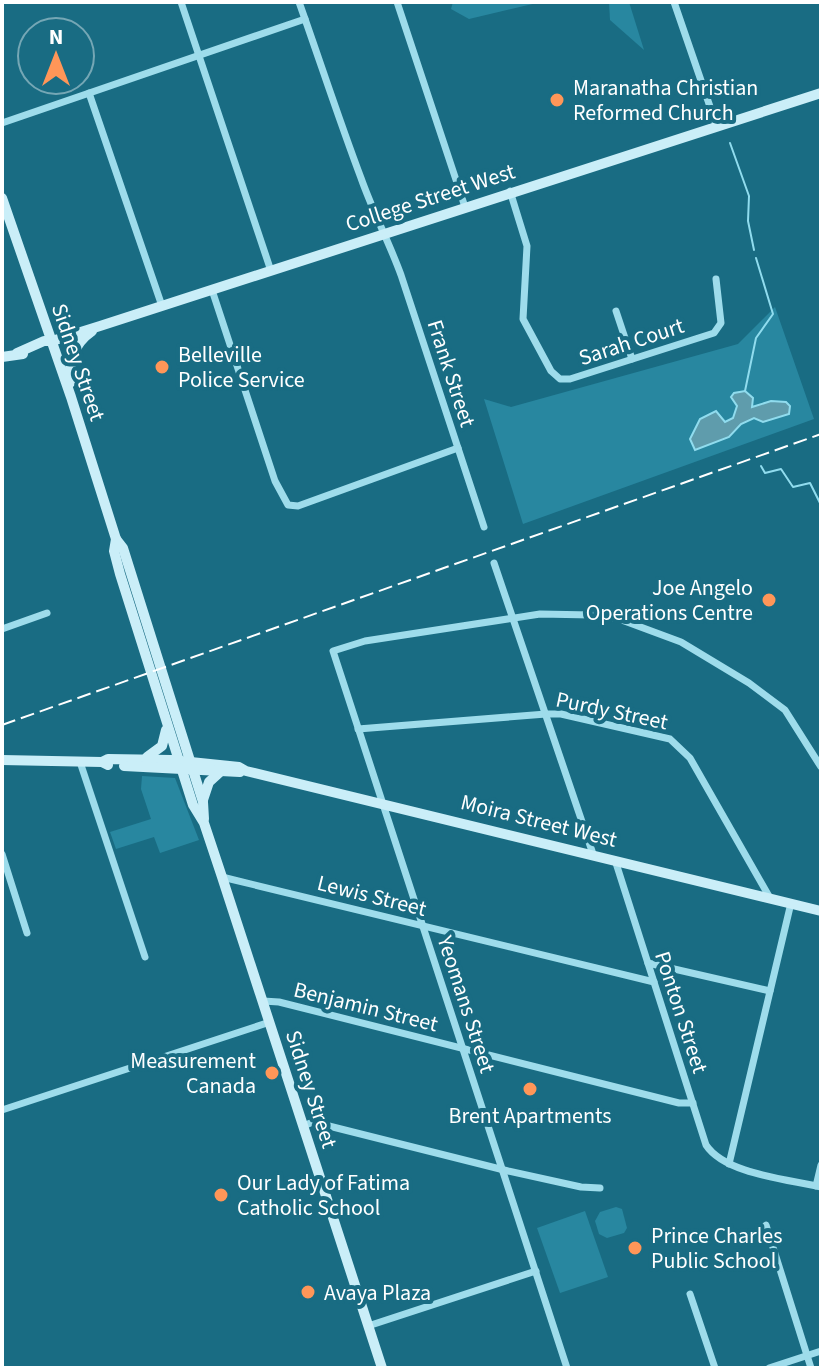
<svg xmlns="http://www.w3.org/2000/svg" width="823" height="1370" viewBox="0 0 823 1370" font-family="'Source Sans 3',sans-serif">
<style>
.green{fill:#2887a0}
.water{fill:#5f9cac;stroke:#90dcee;stroke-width:2}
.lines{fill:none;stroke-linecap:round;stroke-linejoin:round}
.stream{stroke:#90dcee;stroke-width:2}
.street{stroke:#9edceb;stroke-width:7}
.secondary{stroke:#caeef8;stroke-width:10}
.rail{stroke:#fff;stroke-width:2;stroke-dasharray:14 6;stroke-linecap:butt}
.poi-dot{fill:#ff9658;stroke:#196c83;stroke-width:3}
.labels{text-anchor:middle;stroke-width:8;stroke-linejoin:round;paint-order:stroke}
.poi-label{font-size:22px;fill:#fff;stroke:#196c83;text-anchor:start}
.street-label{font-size:22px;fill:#fff;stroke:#196c83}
</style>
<rect width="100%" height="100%" fill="#196c83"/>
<!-- green -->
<g class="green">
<path d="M453,2H541L469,19L451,9Z"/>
<path d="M609,2H629L644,50L610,20Z"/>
<path d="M775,307L814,419L523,524L484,399L511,407L738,344Z"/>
<path d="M142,776L175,778L199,840L160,853L154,837L116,849L110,832L151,819L141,789Z"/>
<path d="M616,1207L622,1209L627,1228L624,1233L607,1238L599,1234L595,1221L600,1212Z"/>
<path d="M585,1211L608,1277L560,1293L537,1228Z"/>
</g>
<!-- water -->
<path class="water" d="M745,391L753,398L752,407L771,401L786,402L790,406L789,414L763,422L754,418L741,424L729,437L695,450L690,439L700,419L716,411L725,422L733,418L737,406L731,397L734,393Z"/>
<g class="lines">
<!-- stream -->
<g class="stream">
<path d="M730,143L749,196L748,221L754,250"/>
<path d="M745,391L756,338L773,314L756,258"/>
<path d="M761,466L765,473L781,469L793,487L810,483L821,505"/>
</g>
<!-- street -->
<g class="street">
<path d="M181,2L271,271"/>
<path d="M299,2C320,61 339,120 361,178C373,212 389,242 401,275L484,527"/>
<path d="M397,2L465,207"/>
<path d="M674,2L717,127"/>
<path d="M89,93L162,306"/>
<path d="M2,123L305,19"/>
<path d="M510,191L527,246L523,319L551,371L560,379H570L714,333L721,323L716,279"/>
<path d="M212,290L275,481L288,505L298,506L458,448"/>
<path d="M616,311L632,359"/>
<path d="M494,563L593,854"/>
<path d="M2,629L47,613"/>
<path d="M358,729L546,714H561L670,739L690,758L770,898"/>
<path d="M80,762L145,957"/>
<path d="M2,854L27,933"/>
<path d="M615,860L706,1145C725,1174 787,1179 821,1187"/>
<path d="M222,877L654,982"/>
<path d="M648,963L770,991"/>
<path d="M263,1001L279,1002L679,1103H693"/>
<path d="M2,1110L270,1022"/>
<path d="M303,1126L313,1122L508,1171L581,1187L600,1188"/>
<path d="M729,1164L791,903"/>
<path d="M816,1186L821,1165"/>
<path d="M766,1225L811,1368"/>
<path d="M690,1294L715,1368"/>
<path d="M368,1326L536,1271"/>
<path d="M567,1368L333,651L365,641L540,614L592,615L619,619L681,642L749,683L785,710L821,767"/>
<path d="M769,1368L821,1351"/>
</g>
<!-- secondary -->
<g class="secondary">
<path d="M2,198L71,397L116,539L123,548L203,802L204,819"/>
<path d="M17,353L44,341H52L100,326L821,93"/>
<path d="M2,357L23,354"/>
<path d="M70,383C69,362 73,344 92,331"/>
<path d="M116,539L114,551L120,574L193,805L204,823L222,877L382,1368"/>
<path d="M147,757L162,746L166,730"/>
<path d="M2,760L102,762L108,765"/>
<path d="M102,762L108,759L171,760L239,767L246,771L821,911"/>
<path d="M124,766L240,772"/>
<path d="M203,800L209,782L221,771"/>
</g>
<!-- rail -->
<path class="rail" d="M2,725L821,434"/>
</g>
<!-- markers -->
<g class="poi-dot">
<circle cx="557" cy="100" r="8"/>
<circle cx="162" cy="367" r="8"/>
<circle cx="769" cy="600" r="8"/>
<circle cx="272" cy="1073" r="8"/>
<circle cx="530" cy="1089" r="8"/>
<circle cx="221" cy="1195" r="8"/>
<circle cx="635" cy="1248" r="8"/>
<circle cx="308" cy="1292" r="8"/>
</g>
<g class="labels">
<!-- poi labels -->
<g class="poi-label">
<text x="573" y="95">Maranatha Christian<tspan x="573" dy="25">Reformed Church</tspan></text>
<text x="178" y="362">Belleville<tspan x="178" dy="25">Police Service</tspan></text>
<text x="753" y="595" text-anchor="end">Joe Angelo<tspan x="753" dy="25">Operations Centre</tspan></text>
<text x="256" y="1068" text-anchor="end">Measurement<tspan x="256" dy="25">Canada</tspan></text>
<text x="530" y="1123" text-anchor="middle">Brent Apartments</text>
<text x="237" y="1190">Our Lady of Fatima<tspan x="237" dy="25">Catholic School</tspan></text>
<text x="651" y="1243">Prince Charles<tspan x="651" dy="25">Public School</tspan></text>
<text x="324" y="1300">Avaya Plaza</text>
</g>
<!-- street labels -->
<g class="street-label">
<text transform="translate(430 197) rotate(-18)" y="8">College Street West</text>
<text transform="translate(631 341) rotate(-18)" y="8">Sarah Court</text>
<text transform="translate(79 362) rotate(71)" y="8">Sidney Street</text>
<text transform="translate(452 373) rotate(72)" y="8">Frank Street</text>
<text transform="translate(612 710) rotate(12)" y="8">Purdy Street</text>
<text transform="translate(539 820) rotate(14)" y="8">Moira Street West</text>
<text transform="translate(372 895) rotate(14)" y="8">Lewis Street</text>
<text transform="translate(467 1004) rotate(72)" y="8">Yeomans Street</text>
<text transform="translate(366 1006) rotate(14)" y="8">Benjamin Street</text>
<text transform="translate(682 1012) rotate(72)" y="8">Ponton Street</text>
<text transform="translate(312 1089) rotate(72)" y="8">Sidney Street</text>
</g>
</g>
<!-- border -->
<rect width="823" height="1370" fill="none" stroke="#ffffff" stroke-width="8"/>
<!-- north arrow -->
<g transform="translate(56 56)"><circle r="38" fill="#196c83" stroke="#75a7b5" stroke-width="2"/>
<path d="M0-6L14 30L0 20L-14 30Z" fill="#ff9658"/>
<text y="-12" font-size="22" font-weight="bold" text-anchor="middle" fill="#ffffff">N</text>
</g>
</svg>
